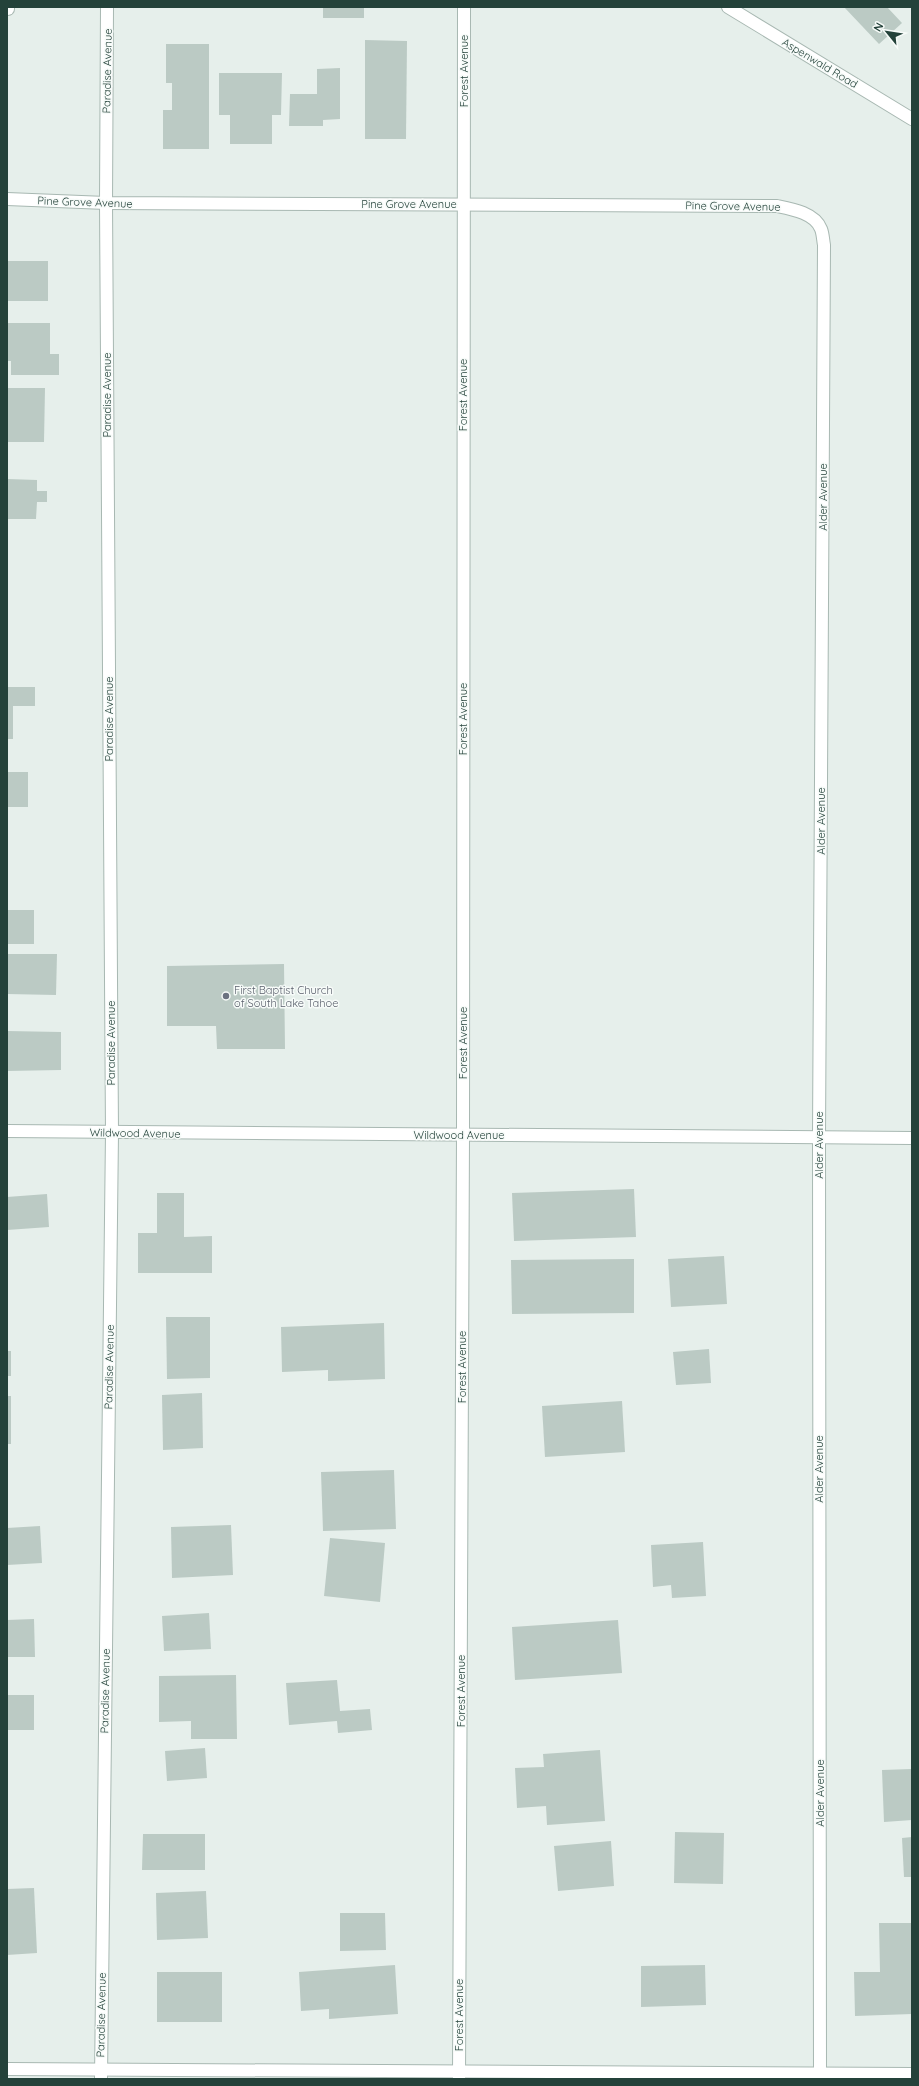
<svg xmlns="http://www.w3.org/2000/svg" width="919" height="2086" viewBox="0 0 919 2086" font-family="Quicksand,sans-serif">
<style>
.building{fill:#bbcac4}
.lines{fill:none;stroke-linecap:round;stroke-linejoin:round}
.service-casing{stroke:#a8b8b2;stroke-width:14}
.minor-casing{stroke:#a8b8b2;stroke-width:14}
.service{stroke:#fff;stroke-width:12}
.minor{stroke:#fff;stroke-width:12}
.worship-dot{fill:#6b7280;stroke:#f7fbf9;stroke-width:1.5}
.labels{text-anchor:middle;stroke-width:3;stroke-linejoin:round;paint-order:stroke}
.street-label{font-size:11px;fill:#24423a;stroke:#f7fbf9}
.worship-label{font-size:11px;fill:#5b616d;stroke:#f7fbf9;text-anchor:start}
</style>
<rect width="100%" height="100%" fill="#e6efeb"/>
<!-- building -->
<g class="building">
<rect x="323" y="7" width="41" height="11"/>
<path d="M844,7H887L902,23L879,44Z"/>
<path d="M365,40L407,41L406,139H365Z"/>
<path d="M166,44H209V149H163V110H172V83H166Z"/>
<path d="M340,68V119L323,120V126H289L290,94H317V69Z"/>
<path d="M219,73H282L281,115H272V144H230V115H219Z"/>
<rect x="7" y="261" width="41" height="40"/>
<path d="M7,323H50V354H59V375H11V361H7Z"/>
<path d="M7,388H45L44,442H7Z"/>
<path d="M7,479L37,480V491H47V502H37L36,519H7Z"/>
<path d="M7,687H35V706H13V739H7Z"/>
<rect x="7" y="772" width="21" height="35"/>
<rect x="7" y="910" width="27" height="34"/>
<path d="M7,954H57L56,995L7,994Z"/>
<path d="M284,964L285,1049H217L216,1026H167V966Z"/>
<path d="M7,1031L61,1032V1070L7,1071Z"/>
<path d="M634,1189L636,1237L514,1241L512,1193Z"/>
<path d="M157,1193H184V1237L212,1236V1273H138V1233H157Z"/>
<path d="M47,1194L49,1227L7,1230V1197Z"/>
<path d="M724,1256L727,1304L671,1307L668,1259Z"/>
<path d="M634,1259V1313L512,1314L511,1260Z"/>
<path d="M166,1317H210V1378L167,1379Z"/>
<path d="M384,1323L385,1379L328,1381V1370L282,1372L281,1327Z"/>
<path d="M709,1349L711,1383L676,1385L673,1352Z"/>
<rect x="7" y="1351" width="4" height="25"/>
<path d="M202,1393L203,1448L163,1450L162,1395Z"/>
<rect x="7" y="1396" width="4" height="48"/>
<path d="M622,1401L625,1452L545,1457L542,1406Z"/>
<path d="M394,1470L396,1529L323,1531L321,1472Z"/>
<path d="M231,1525L233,1575L172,1578L171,1527Z"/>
<path d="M40,1526L42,1563L7,1565V1528Z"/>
<path d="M330,1538L385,1543L380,1602L324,1596Z"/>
<path d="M703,1542L706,1596L672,1598L671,1585L653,1587L651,1545Z"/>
<path d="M209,1613L211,1649L164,1651L162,1616Z"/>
<path d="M34,1619L35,1657H7V1620Z"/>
<path d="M618,1620L622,1673L515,1680L512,1627Z"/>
<path d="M236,1675L237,1739H191V1721L159,1722V1676Z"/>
<path d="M337,1680L340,1711L370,1709L372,1730L338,1733L337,1721L289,1725L286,1683Z"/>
<rect x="7" y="1695" width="27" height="35"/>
<path d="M205,1748L207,1778L167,1781L165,1751Z"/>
<path d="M600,1750L605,1821L547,1825L546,1806L517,1808L515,1768L544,1767L543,1754Z"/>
<path d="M912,1769V1820L884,1822L882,1770Z"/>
<path d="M675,1832L724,1833L723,1884L674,1883Z"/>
<path d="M143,1834H205V1870H142Z"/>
<path d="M912,1837V1877H904L902,1838Z"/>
<path d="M611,1841L614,1886L558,1891L554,1846Z"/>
<path d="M34,1888L37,1953L7,1955V1889Z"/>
<path d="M206,1891L208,1938L157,1940L156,1893Z"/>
<path d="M340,1913H385L386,1950L340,1951Z"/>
<path d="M879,1923H912V2014L855,2016L854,1972H880Z"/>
<path d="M395,1965L398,2014L329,2019V2009L301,2011L299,1972Z"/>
<path d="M705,1965L706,2005L641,2007V1966Z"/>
<rect x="157" y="1972" width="65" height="50"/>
</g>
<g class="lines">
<!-- service casing -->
<g class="service-casing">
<path id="service" d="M8,9V7"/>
</g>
<!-- minor casing -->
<g class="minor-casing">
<g id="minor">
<path d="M728,7L912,119"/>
<path d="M7,199L106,203L777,206C792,209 815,213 821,229C823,234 823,240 824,245L819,1137L820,2079"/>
<path d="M7,1131L912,1138"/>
<path d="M7,2069L912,2074"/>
<path d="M101,2079L112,1133L106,203L107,7"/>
<path d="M459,2079L463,1135L464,7"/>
</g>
</g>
<!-- service -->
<use href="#service" class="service"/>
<!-- minor -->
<use href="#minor" class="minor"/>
</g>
<!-- markers -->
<circle class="worship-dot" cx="226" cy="996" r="4"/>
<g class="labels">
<!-- street labels -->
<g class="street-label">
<text transform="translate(820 63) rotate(31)" y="4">Aspenwald Road</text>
<text transform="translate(107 71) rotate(-89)" y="4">Paradise Avenue</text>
<text transform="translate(464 71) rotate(-90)" y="4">Forest Avenue</text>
<text transform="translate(85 202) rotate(2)" y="4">Pine Grove Avenue</text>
<text x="409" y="208">Pine Grove Avenue</text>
<text transform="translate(733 206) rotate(1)" y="4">Pine Grove Avenue</text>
<text transform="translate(107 395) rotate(-90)" y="4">Paradise Avenue</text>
<text transform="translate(463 395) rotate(-90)" y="4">Forest Avenue</text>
<text transform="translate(823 497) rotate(-90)" y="4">Alder Avenue</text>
<text transform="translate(109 719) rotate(-90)" y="4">Paradise Avenue</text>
<text transform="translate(463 719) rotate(-90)" y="4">Forest Avenue</text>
<text transform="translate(821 821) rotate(-90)" y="4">Alder Avenue</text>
<text transform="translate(111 1043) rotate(-90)" y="4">Paradise Avenue</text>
<text transform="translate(463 1043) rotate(-90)" y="4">Forest Avenue</text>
<text transform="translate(135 1133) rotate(1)" y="4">Wildwood Avenue</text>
<text x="459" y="1139">Wildwood Avenue</text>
<text transform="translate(819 1145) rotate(-90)" y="4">Alder Avenue</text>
<text transform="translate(109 1367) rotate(-89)" y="4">Paradise Avenue</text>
<text transform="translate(462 1367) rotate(-90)" y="4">Forest Avenue</text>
<text transform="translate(819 1469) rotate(-90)" y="4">Alder Avenue</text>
<text transform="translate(105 1691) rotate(-89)" y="4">Paradise Avenue</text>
<text transform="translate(461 1691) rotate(-90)" y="4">Forest Avenue</text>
<text transform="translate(820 1793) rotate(-90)" y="4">Alder Avenue</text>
<text transform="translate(101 2015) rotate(-89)" y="4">Paradise Avenue</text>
<text transform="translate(459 2015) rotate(-90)" y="4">Forest Avenue</text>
</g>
<!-- worship labels -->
<g class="worship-label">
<text x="234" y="994">First Baptist Church<tspan x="234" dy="13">of South Lake Tahoe</tspan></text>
</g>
</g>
<!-- border -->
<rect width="919" height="2086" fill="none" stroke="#24423a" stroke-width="16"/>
<!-- north arrow -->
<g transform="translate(887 32) rotate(300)" stroke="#f7fbf9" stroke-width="3" paint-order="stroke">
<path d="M0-3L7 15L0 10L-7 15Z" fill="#24423a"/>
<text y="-6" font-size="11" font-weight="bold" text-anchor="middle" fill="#24423a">N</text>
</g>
</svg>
